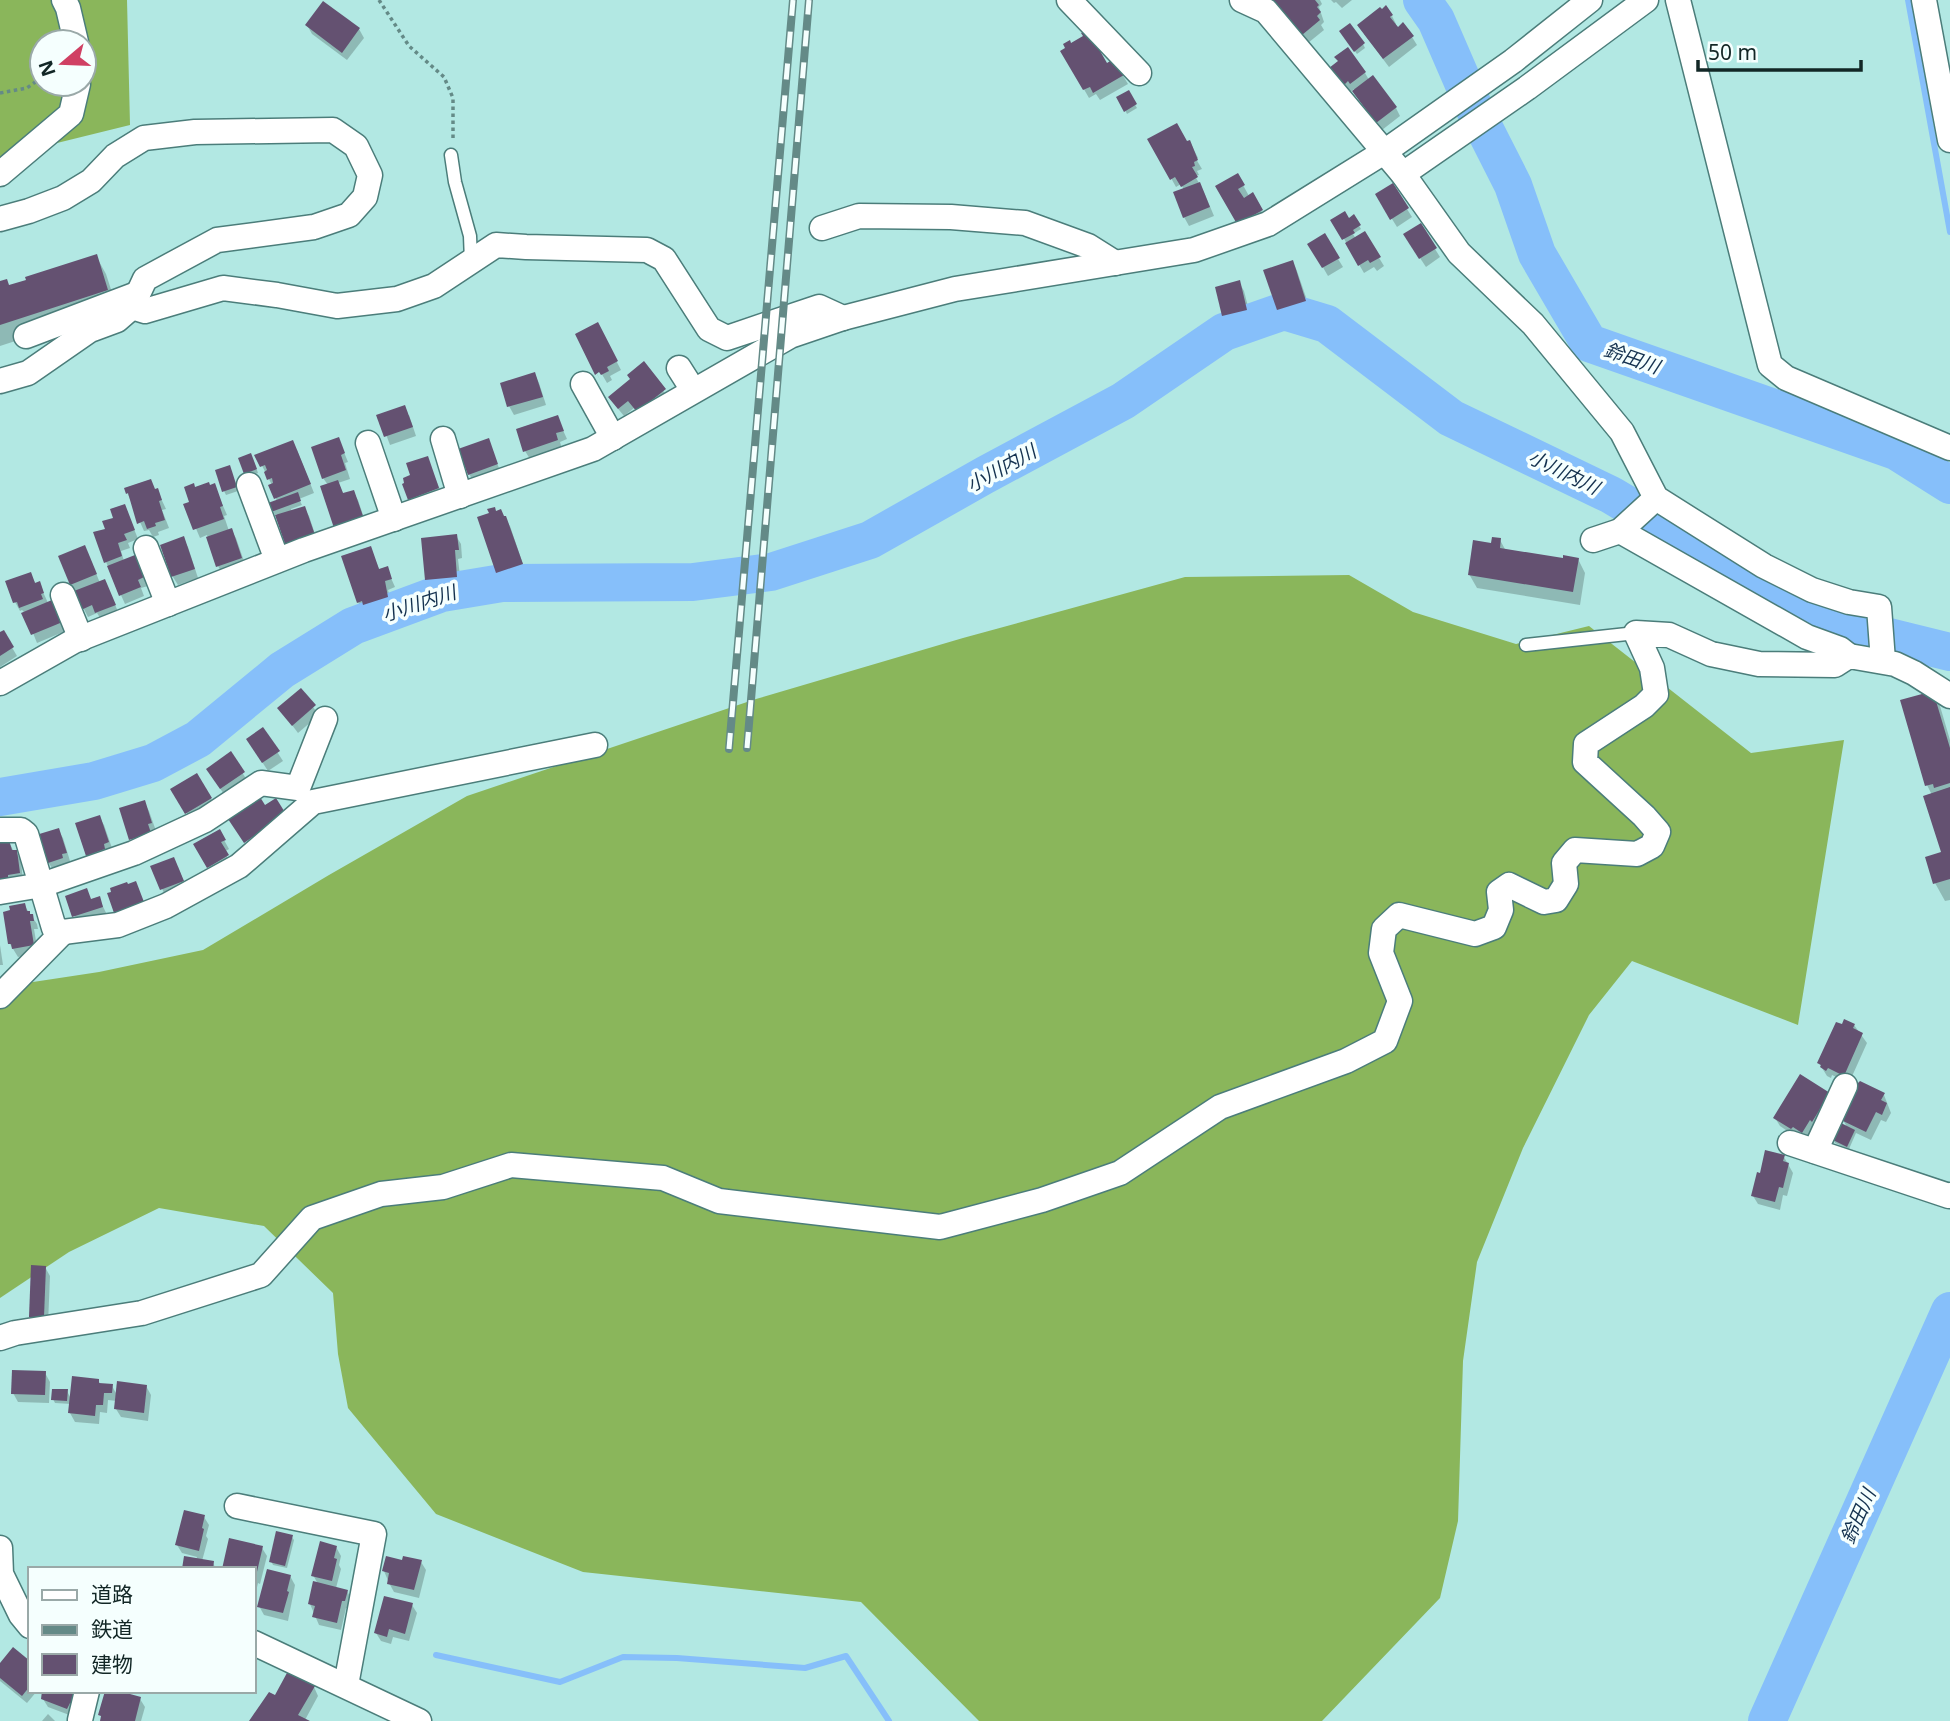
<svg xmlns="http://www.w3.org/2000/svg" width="1950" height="1721" viewBox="0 0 1950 1721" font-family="'Noto Sans','Noto Sans JP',sans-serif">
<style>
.forest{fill:#8ab65b;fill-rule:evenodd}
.shadow{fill:#0003}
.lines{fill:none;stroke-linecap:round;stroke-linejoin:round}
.stream{stroke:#86bffa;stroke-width:6}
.river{stroke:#86bffa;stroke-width:38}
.building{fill:#645171}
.lane-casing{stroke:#4b7d7a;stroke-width:15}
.street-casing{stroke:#4b7d7a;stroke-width:27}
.path{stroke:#648a87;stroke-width:3.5;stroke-dasharray:3.5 3.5;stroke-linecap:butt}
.lane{stroke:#fff;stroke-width:12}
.street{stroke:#fff;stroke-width:24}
.rail-casing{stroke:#648a87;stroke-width:8}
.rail{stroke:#f5fffe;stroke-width:5;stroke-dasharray:16;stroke-linecap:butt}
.labels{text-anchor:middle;stroke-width:7;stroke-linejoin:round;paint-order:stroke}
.water-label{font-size:19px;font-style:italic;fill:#13314e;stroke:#f5fffe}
</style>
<rect width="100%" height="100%" fill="#b2e8e3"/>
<!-- forest -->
<g class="forest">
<path d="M0,0H127L130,125L57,143L0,166ZM42,42H84V84H42Z"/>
<path d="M1349,575L1413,612L1516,644L1589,626L1751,753L1844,740L1798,1025L1632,961L1589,1015L1523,1148L1477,1262L1463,1361L1458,1521L1440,1598L1322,1721H979L861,1602L583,1572L436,1514L348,1408L338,1354L333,1293L264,1226L159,1208L69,1252L0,1298V987L99,972L203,950L329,875L467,796L756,699L963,638L1185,577Z"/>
</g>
<!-- shadow -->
<g class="shadow">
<path d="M1270,0H1320L1322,4L1319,7L1324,22L1321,25L1324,30L1308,43Z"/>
<path d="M1331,0H1352L1342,8L1336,2L1334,3Z"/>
<path d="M1392,16L1396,24L1395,25L1412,37L1417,45L1389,67L1364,34Z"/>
<path d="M307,25L359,29L364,38L347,60L312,34Z"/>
<path d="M1343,35L1363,44L1365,48L1357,54Z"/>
<path d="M1070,45L1106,65L1114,61L1128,84L1100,100L1096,94L1089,98L1062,51Z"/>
<path d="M1365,73L1369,80L1396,108L1400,116L1382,130L1354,89L1349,93L1336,77Z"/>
<path d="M1128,93L1137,108L1127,114L1119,98Z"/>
<path d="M1150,140L1187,143L1190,142L1198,158L1196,159L1202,169L1197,171L1199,175L1195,176L1204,192L1214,216L1189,226L1184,217V190L1181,184L1176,187Z"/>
<path d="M1238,176L1249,196L1252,195L1266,219L1243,232L1218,187Z"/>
<path d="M1392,185L1412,217L1397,227L1377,195Z"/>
<path d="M1354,217L1361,229L1353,234L1356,239L1364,233L1384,266L1377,271L1374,267L1364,273L1333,220H1348Z"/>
<path d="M1420,225L1440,257L1426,267L1410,243Z"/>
<path d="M1324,236L1343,267L1328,276L1310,245Z"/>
<path d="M96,256L106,274L117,308L0,346V283L9,287Z"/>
<path d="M1293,262L1297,271L1310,309L1283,318L1278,310Z"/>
<path d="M1239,282L1244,291L1251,318L1229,324L1224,315Z"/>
<path d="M597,324L621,370L610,376L612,380L607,383L596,364L593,365L601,382L577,334Z"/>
<path d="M644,364L669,399L634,408L624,416L615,405Z"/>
<path d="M535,375L539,383L546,405L514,415L509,406Z"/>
<path d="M409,415L416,436L390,445L379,416Z"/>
<path d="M557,417L567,439L560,442L562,449L530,459L525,451Z"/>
<path d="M339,440L348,462L345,463L350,479L338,483L344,495L353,492L358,500L367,527L328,485L323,478Z"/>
<path d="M488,441L501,473L474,482L469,474Z"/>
<path d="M297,450L314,493L299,499L302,505L291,509L292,512L304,508L309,516L318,543L291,552L287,544L277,514L275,515L270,504L277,502L272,485L257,456Z"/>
<path d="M427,458L443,497L414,507L409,499L413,476Z"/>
<path d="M253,459L258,473L247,477L245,473Z"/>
<path d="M231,471L238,491L226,495L224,491Z"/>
<path d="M214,485L227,515L224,516L229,531L231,530L236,538L246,567L223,575L218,566L207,535L200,538L186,505L191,503L195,489Z"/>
<path d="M126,490H157L166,509L162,510L169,528L158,532L159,535L153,537L149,530L144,531Z"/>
<path d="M125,506L138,539L128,543L130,548L121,551L124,561L139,565L148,586L141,588L144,596L125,604L106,562L107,530Z"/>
<path d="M496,513L505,518L510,526L526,573L503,581L498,572L479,518Z"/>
<path d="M456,536L461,544L462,558L458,559L461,585L432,588L427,579Z"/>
<path d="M183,539L188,547L198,578L178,585L173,577L162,546Z"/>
<path d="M1500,540L1506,551L1564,560L1578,559L1585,573L1580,605L1477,588L1469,574L1492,545Z"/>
<path d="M370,548L380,571L387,569L395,587L388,590L392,605L369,613L367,609L363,611L358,602Z"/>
<path d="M89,556L100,583L105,581L119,614L102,621L97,613L88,617L71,584Z"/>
<path d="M30,574L36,584L39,583L48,603L68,630L37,643L25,613L22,610L20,611L15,602Z"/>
<path d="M3,632L17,656L0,667V634Z"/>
<path d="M301,691L319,715L298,733L280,709Z"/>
<path d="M1932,693L1940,706L1950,740V900L1945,901L1935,883L1944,853L1932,795L1927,785Z"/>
<path d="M263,730L283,761L268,771L253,748Z"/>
<path d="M231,754L248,782L226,797L213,778Z"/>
<path d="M197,775L216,807L192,822L173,790Z"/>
<path d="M144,802L149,811L156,831L136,847L131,839Z"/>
<path d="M99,817L104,825L113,851L92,863L87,855Z"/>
<path d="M58,830L63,838L70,861L66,863L67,867L54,871L46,859Z"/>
<path d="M219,831L229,849L224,852L232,864L213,875L196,845Z"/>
<path d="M7,838L14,852H16L21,860L23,881L0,888Z"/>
<path d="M153,867H178L187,890L166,898Z"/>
<path d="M67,897L92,901L99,898L107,915L78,925Z"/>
<path d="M24,905L37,924L38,929H34L38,953L18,957L10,944L12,912Z"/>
<path d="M0,945L3,965H0Z"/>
<path d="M1854,1025L1867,1043L1849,1083L1832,1075L1831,1078L1827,1076L1819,1063Z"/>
<path d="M1829,1094L1807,1140L1796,1137L1780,1126L1775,1118Z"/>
<path d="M1884,1095L1891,1113L1886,1122L1881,1120L1871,1140L1856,1133L1849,1149L1835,1143L1833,1139L1848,1129L1843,1120Z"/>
<path d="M1784,1157L1793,1173L1787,1196L1783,1195L1780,1210L1758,1204L1753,1196Z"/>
<path d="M45,1267L50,1276L48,1325H36L31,1316Z"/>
<path d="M45,1373L50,1382L49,1403L18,1402L13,1393Z"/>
<path d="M98,1380L101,1385L112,1386L117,1395L146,1386L151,1395L148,1421L121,1417L116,1409L117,1401L108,1400L107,1413L100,1412L99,1424L75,1422L70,1413L71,1404L55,1403L53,1399L67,1391L71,1399Z"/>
<path d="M204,1517L209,1525L206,1536L208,1539L202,1561L213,1563L216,1569H184L196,1560L197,1557L182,1553L177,1545Z"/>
<path d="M291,1536L294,1540L287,1568L273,1565L271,1561Z"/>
<path d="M336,1547L341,1556L339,1565L341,1569L336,1588L347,1591L352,1600L350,1609L346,1608L341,1630L319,1625L310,1604L318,1584L313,1575Z"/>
<path d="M262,1548L267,1556L260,1584L258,1583L254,1600V1569Z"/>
<path d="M404,1562H421L426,1570L419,1598L394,1592L389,1583L384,1571Z"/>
<path d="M290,1576L295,1585L288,1621L264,1615L259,1606Z"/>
<path d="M412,1605L417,1613L409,1641L393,1637L391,1644L381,1641L376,1633Z"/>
<path d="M30,1664V1691H37L27,1703L0,1681V1666Z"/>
<path d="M314,1687L318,1696L305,1720L307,1721H251L280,1700Z"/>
<path d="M44,1691H75L72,1716L48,1707L43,1699Z"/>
<path d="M140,1699L145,1707L141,1721H101Z"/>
<path d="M48,1714L55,1721H42Z"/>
</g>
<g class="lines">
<!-- stream -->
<g class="stream">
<path d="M1908,0L1950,232"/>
<path d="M436,1655L560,1682L623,1657L677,1658L805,1668L846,1656L889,1721"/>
</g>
<!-- river -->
<g class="river">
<path d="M1422,0L1436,20L1475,110L1513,185L1537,254L1589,343L1896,451L1950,485"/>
<path d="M0,797L94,781L153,763L198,739L282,670L353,626L442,593L502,583L693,582L771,572L870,540L985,475L1123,401L1224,332L1284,311L1327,324L1451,418L1611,495L1795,605L1836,624L1950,652"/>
<path d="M1767,1721L1950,1311"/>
</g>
</g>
<!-- building -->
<g class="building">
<path d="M1268,0H1315L1319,5L1317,7L1321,12L1317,16L1320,20L1302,35L1299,30L1296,33Z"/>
<path d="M323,1L360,28L342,53L305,25Z"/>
<path d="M1386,5L1393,15L1390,17L1398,27L1403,22L1414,36L1383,59L1357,25L1380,7L1382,9Z"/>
<path d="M1350,23L1365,43L1354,52L1339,31Z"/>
<path d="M1088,30L1107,63L1115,58L1124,75L1093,93L1090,87L1083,90L1060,51L1065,48L1063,44L1070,40L1071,43L1083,36L1081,33Z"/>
<path d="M1348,47L1366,72L1350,84L1348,81L1343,86L1329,68L1338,61L1334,57Z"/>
<path d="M1373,75L1397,107L1376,123L1352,91Z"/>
<path d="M1129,90L1137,104L1124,112L1116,97Z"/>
<path d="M1177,123L1187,141L1190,140L1198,160L1194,162L1195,166L1192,167L1198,177L1181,187L1175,177L1170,180L1147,139Z"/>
<path d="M1238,173L1245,185L1238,189L1244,198L1253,192L1263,210L1237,224L1215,186Z"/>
<path d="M1200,182L1210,207L1183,218L1173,192Z"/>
<path d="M1393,183L1409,208L1390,220L1375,194Z"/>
<path d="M1345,211L1349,218L1354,214L1361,225L1353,230L1355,233L1342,240L1330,220Z"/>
<path d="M1421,223L1437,248L1419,259L1403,234Z"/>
<path d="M1365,231L1381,257L1370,263L1368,260L1358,266L1345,243Z"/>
<path d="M1325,233L1340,258L1322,268L1307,244Z"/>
<path d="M97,254L108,290L0,325V281L7,279L9,285L26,280L25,277Z"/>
<path d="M1293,260L1306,301L1277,310L1263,270Z"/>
<path d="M1240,280L1247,310L1222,316L1215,287Z"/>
<path d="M598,322L618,361L607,367L609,371L601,375L599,372L595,375L575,334Z"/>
<path d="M644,361L666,389L637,412L628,401L618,409L608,397L630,379L627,375Z"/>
<path d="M535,372L543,397L507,407L500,383Z"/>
<path d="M405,405L413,427L384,437L376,415Z"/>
<path d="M558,415L564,431L556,433L558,440L523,452L516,429Z"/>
<path d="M339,437L345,453L341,455L346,470L322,479L311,447Z"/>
<path d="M489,438L498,464L468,475L458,449Z"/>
<path d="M293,440L311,484L274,499L268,485L273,483L272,478L267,480L264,472L267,470L265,465L260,467L254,455Z"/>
<path d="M251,453L257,469L244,474L238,458Z"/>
<path d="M428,456L439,488L408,500L402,484L404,483L403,478L410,475L406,463Z"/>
<path d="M230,465L237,487L222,492L215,470Z"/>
<path d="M151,479L155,489L158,488L162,500L159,501L165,520L155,523L156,526L147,529L144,521L137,524L128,493L126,494L124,488Z"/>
<path d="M338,480L343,493L354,490L364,519L334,528L320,486Z"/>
<path d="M209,482L210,485L215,483L223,506L220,507L224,519L193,530L183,504L189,502L184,487L194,483L195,487Z"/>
<path d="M298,492L301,501L271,512L268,503Z"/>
<path d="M125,504L135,530L124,534L127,540L118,543L122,556L104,563L93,532L105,529L102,521L113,518L110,509Z"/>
<path d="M305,506L315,535L285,544L275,515Z"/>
<path d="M495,507L496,511L501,509L504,516H506L523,564L496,573L477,517L489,513L487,509Z"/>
<path d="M232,528L242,558L216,567L206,537Z"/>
<path d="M457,534L459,550H455L457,577L425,580L421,538Z"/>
<path d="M184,536L195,569L171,577L160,545Z"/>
<path d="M1492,537L1501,538L1500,548L1563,558V555L1579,558L1573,592L1468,575L1473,540L1491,543Z"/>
<path d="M85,545L97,574L70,585L58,556Z"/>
<path d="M371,546L379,569L388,566L392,579L385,581L388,597L363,605L362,601L357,603L341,556Z"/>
<path d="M135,555L144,577L138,580L141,587L119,596L107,566Z"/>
<path d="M31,572L35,583L40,581L44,593L41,594L43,599L19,608L17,602L13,603L5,581Z"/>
<path d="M105,579L116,605L95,613L92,605L81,610L74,591Z"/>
<path d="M52,600L65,621L31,635L21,613Z"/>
<path d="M4,630L14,647L0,656V632Z"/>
<path d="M301,688L316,705L292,726L277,708Z"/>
<path d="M1933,691L1950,748V783L1934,788L1933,784L1925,786L1900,700Z"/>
<path d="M263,727L280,751L262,763L246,739Z"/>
<path d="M231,751L245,772L220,789L206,769Z"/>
<path d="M197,773L212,798L185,814L170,789Z"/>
<path d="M1950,787V879L1933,884L1925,857L1941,852L1923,796Z"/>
<path d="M260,797L265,805L276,798L286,814L244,843L228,819Z"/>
<path d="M145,800L152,823L148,824L151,833L129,840L119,808Z"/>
<path d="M100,815L109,842L104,844L105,849L86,856L75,823Z"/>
<path d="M59,828L67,853L62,854L63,858L48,863L46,859L44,860L36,835Z"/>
<path d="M220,829L226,840L221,842L229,855L207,868L193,844Z"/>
<path d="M0,836L8,837L12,850H17L20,873L8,875V880L0,881Z"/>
<path d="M174,857L184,881L160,890L150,866Z"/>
<path d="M136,881L144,902L114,913L107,893L111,892L110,888L127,882L128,884Z"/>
<path d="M87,888L91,899L100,896L103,907L72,917L65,896Z"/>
<path d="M25,903L27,911H30V914H33L34,921H30L34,945L12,949L11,944H8L3,912L10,910L9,906Z"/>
<path d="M1844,1019L1855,1024L1853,1028L1863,1033L1844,1076L1828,1068L1826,1071L1820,1067L1821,1065L1817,1063L1836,1022L1842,1024Z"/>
<path d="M1800,1074L1830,1093L1812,1122L1810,1120L1802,1133L1793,1127L1791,1129L1773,1118Z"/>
<path d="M1860,1081L1885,1093L1881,1100L1887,1103L1882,1115L1876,1112L1866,1132L1841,1120V1114L1857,1082L1858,1083Z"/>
<path d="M1839,1122L1855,1130L1847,1147L1831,1139Z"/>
<path d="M1765,1150L1785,1155L1783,1161L1789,1163L1783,1188L1779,1187L1775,1202L1751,1196L1757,1172L1760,1173Z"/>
<path d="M31,1265L46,1266L44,1317H29Z"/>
<path d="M12,1370L46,1371L45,1395L11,1394Z"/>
<path d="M72,1376L99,1379V1383L113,1384L112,1393H104L103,1405H96L95,1416L68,1413Z"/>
<path d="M117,1381L147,1385L144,1413L114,1409Z"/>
<path d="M52,1389H68L67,1401L51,1400Z"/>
<path d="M184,1510L205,1515L202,1528L204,1529L199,1551L175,1545Z"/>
<path d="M276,1531L293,1535L285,1566L269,1562Z"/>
<path d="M229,1538L263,1546L256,1576H254V1569H222Z"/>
<path d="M320,1541L337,1546L334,1558L337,1559L332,1581L311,1576Z"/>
<path d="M184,1556L214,1561L213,1569H182Z"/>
<path d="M386,1556L402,1560L403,1556L422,1560L414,1590L387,1584L389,1573L382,1571Z"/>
<path d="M267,1569L291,1575L287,1591L289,1592L283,1613L257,1607Z"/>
<path d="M313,1581L348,1590L345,1601H342L337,1623L312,1617L315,1606L308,1604Z"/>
<path d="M384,1596L413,1603L405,1634L389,1629L387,1637L374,1633Z"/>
<path d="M13,1647L30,1661V1686L22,1696L0,1678V1663Z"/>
<path d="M288,1671L315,1686L298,1715L310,1721H249L269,1692L275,1695Z"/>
<path d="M42,1691H74L77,1694L73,1704L70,1703L67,1709L41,1699Z"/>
<path d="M105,1691H119L141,1697L135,1721H100L101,1716L98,1715Z"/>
</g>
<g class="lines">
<!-- lane casing -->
<g class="lane-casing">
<g id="lane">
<path d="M451,155L455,182L470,236L471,261"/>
<path d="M1526,645L1636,633"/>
</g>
</g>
<!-- street casing -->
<g class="street-casing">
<g id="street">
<path d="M64,0L68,8L76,42"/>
<path d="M1069,0L1139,73"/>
<path d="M1242,0L1266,11L1403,174L1459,253L1533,324L1622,432L1656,498L1764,566L1812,590L1849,602L1879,607L1883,661"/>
<path d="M1678,0L1770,365L1786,378L1950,448"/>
<path d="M1924,0L1950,140"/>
<path d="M0,174L71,114L78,84"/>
<path d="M1403,174L1527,88L1646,0"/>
<path d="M0,219L29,211L63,198L91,181L115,156L144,138L195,132L333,130L356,146L370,175L365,197L349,215L314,227L217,240L145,279L132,307L117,320L90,330L28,373L0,381"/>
<path d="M822,228L859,216L951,217L1025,223L1088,246L1115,263"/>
<path d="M132,307L145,311L223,288L277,295L337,306L397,299L434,286L496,245L526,247L647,250L664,259L709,329L727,338L819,307L843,318"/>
<path d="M26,336L137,294"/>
<path d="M679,368L693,390"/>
<path d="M583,384L613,438"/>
<path d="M443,439L460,496"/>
<path d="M368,443L394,519"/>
<path d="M249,485L277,560"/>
<path d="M1620,531L1807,637L1840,649L1849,656"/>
<path d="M1593,540L1620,531L1656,498"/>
<path d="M146,548L168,604"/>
<path d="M63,595L81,639"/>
<path d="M0,683L74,641L304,550L593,449L790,336L843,318L955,289L1194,250L1268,224L1384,152L1513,61L1590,0"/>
<path d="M0,830H21L26,834L54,928L63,932L118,925L166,906L239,866L313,802L595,745"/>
<path d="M0,892L42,885L134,853L205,820L261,783L298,788L325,719"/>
<path d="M0,996L63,932"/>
<path d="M1790,1143L1949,1196L1950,1195"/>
<path d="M1815,1151L1845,1086"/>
<path d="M0,1338L15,1333L142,1313L261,1275L312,1218L381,1194L443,1187L511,1165L663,1178L719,1201L940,1227L1042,1200L1120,1173L1220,1107L1346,1061L1385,1041L1400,1001L1381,953L1384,929L1399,915L1475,934L1494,927L1501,910L1499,892L1509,885L1544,902L1556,900L1566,884L1564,863L1575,850L1637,854L1652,846L1658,832L1644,816L1585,762L1586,744L1644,706L1656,694L1652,668L1636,633L1669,635L1711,654L1759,664L1835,665L1849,656L1895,664L1914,673L1950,696"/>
<path d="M237,1506L374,1534L346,1685"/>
<path d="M0,1548L1,1574L21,1615L30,1626"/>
<path d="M254,1643L419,1721"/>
<path d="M80,1720L87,1691"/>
</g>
</g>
<!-- path -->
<g class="path">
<path d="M379,0L409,46L444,77L453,98V139"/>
<path d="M0,93L27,88L42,77"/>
</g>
<!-- lane -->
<use href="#lane" class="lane"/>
<!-- street -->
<use href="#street" class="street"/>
<!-- rail casing -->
<g class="rail-casing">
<g id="rail">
<path d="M747,748L809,0"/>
<path d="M729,749L793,0"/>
</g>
</g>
<!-- rail -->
<use href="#rail" class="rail"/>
</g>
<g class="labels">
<!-- water labels -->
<g class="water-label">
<text transform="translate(1632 358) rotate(19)" y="7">鈴田川</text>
<text transform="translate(1001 468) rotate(-29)" y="7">小川内川</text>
<text transform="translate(1564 472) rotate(26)" y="7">小川内川</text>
<text transform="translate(419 603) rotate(-18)" y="7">小川内川</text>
<text transform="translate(1858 1516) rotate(-66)" y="7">鈴田川</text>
</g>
</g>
<!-- legend -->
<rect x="28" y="1567" width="228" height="126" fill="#f5fffe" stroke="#9aa9a8" stroke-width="2"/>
<rect x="42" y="1590" width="35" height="10" fill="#ffffff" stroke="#9aa9a8" stroke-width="2"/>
<text x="91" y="1602" font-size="21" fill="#122726">道路</text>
<rect x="42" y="1625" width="35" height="10" fill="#648a87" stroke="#9aa9a8" stroke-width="2"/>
<text x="91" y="1637" font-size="21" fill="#122726">鉄道</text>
<rect x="42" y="1654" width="35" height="21" fill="#645171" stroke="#9aa9a8" stroke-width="2"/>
<text x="91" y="1672" font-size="21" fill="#122726">建物</text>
<!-- north arrow -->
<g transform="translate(63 63) rotate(251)"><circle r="33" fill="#f5fffe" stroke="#9aa9a8" stroke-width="2"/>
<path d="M0-5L12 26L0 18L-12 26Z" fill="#d04063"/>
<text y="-10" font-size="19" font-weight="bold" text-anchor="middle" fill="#122726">N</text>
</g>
<!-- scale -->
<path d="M1698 60v10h163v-10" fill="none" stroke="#122726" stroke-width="3.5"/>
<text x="1708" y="60" font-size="21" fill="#122726" stroke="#f5fffe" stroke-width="5" paint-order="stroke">50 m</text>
</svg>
